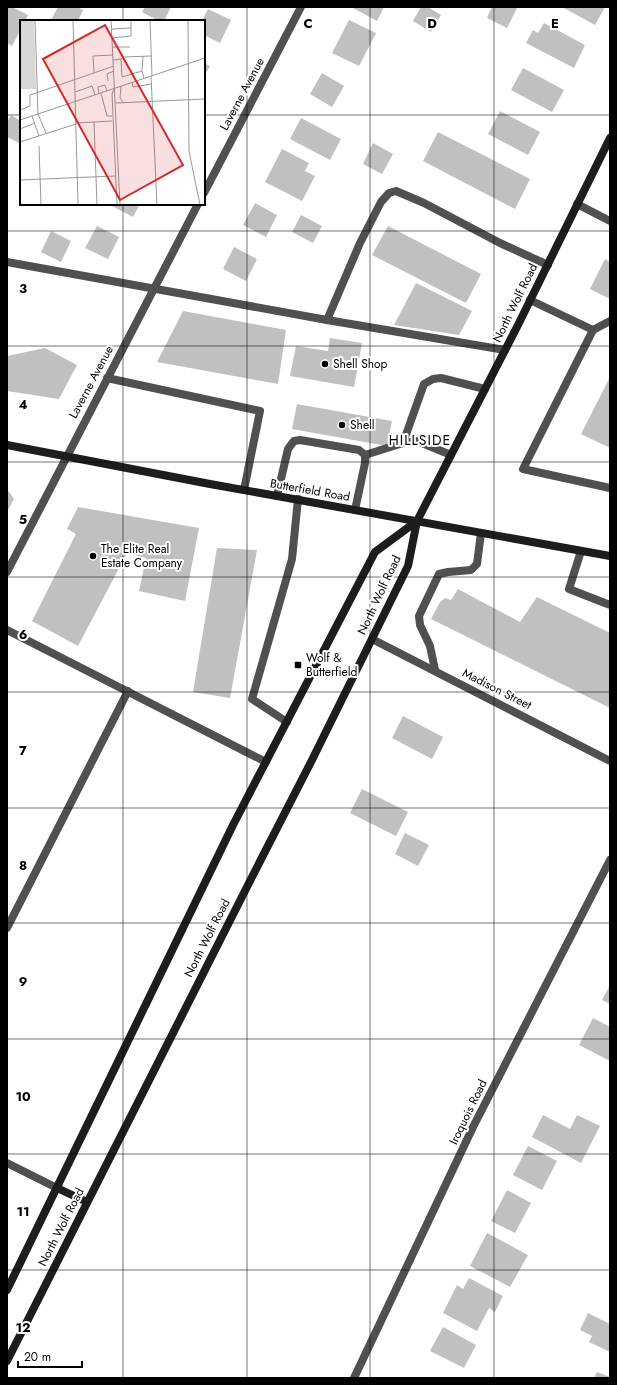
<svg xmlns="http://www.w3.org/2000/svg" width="617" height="1385" viewBox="0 0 617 1385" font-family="Jost,sans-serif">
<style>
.building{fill:#c0c0c0}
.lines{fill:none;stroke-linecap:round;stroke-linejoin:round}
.service{stroke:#505050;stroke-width:8}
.minor{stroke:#505050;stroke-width:8}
.secondary{stroke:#1d1d1d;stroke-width:8}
.grid{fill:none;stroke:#000;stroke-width:1;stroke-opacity:0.55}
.poi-dot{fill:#000;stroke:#fff;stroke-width:1.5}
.labels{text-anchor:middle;stroke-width:4;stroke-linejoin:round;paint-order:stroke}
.street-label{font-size:12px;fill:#000;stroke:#fff}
.poi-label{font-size:12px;fill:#000;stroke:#fff;text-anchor:start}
.quarter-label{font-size:14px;letter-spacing:1px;fill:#000;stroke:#fff}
.inset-road{fill:none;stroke:#999;stroke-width:1}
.view{fill:#d62828;fill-opacity:0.15;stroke:#d62828;stroke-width:2}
.inset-edge{fill:none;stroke:#000;stroke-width:2}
.grid-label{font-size:13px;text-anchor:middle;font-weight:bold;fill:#000;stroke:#fff;stroke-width:4;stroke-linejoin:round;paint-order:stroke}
</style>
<rect width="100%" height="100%" fill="#fff"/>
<!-- building -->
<g class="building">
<path d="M7,7H12L28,15L25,21H21V29L12,46L7,43Z"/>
<path d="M58,7H77L83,10L78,21H52L51,20Z"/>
<path d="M145,7H171L164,21H159L142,12Z"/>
<path d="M354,7H384L377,21L353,8Z"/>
<path d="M421,7H428L441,15L431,32L413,21Z"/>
<path d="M492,7H515L517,8L507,28L487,18Z"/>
<path d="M562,7H605L595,25Z"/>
<path d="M208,9L231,20L220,43L204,35V21H202Z"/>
<path d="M349,20L376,33L359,66L332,53Z"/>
<path d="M544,23L585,45L574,68L526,43L533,30L538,33Z"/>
<path d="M204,63L210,66L204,77Z"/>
<path d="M523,68L564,90L552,112L511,90Z"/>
<path d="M322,73L344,86L332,107L310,94Z"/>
<path d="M500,111L540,132L528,155L488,134Z"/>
<path d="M11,115L21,121V144L7,137V122Z"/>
<path d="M301,118L341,139L330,160L290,139Z"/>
<path d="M438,132L530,179L515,209L423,161Z"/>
<path d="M373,143L393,154L382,174L363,164Z"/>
<path d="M282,149L309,163L305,171L315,176L302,201L265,182Z"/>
<path d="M255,203L277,215L266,237L243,225Z"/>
<path d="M113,204H140L133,217L112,206Z"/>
<path d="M301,215L322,226L313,243L292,232Z"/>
<path d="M97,226L119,237L108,259L85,248Z"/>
<path d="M388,226L481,274L466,303L372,255Z"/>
<path d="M51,231L71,241L61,262L41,252Z"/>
<path d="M234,247L257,259L246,281L223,269Z"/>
<path d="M605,259L610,262V299L590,289Z"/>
<path d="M416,283L472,311L459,335L394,325Z"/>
<path d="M183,311L286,330L278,384L157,362Z"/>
<path d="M330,338L362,343L354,387L290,376L296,346L328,351Z"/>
<path d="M45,348L77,365L59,399L7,391V356Z"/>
<path d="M610,377V448L581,434Z"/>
<path d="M297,404L392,421L387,446L292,429Z"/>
<path d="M7,489L14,499L7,512Z"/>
<path d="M78,507L199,528L185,601L139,591L146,558L127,553L78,646L32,621L76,534L67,529Z"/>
<path d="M217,548L257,550L230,698L193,692Z"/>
<path d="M458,589L520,622L537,597L610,633V708L431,619L440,602L445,598L451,600Z"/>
<path d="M403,716L443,737L432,759L392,738Z"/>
<path d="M362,789L408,812L396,836L350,813Z"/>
<path d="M405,833L429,845L418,866L395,854Z"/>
<path d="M610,985V1004L602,1000Z"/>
<path d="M593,1018L610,1027V1061L579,1045Z"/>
<path d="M543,1115L570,1129L577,1115L600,1126L581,1163L532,1137Z"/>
<path d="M528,1146L557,1161L542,1190L513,1175Z"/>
<path d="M507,1190L531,1203L515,1233L491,1221Z"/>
<path d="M487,1233L528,1255L510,1287L470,1266Z"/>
<path d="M469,1278L503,1296L495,1312L489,1308L477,1331L443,1313L457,1285L463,1289Z"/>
<path d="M588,1313L610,1324V1352L589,1342L592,1336L580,1330Z"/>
<path d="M443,1327L476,1345L464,1368L430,1351Z"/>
<path d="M597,1372L610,1377V1378H594Z"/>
</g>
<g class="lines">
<!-- service -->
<g class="service">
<path d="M577,204L610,221"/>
<path d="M7,262L327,320L505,350"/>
<path d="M530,300L593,330L523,469L610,488"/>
<path d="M327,320L360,243L381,202L389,193L396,191L424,203L500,243L548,265"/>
<path d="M593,330L610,321"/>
<path d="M107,378L260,411L244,490"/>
<path d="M403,443L424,384L433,379L441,378L485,389"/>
<path d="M365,455L403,443L417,441L451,455"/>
<path d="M277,496L288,449L294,441L300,440L359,450L365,455V463L355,510"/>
<path d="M581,551L569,589L610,605"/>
<path d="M7,630L266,762"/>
<path d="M435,670L430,646L420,625L419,616L439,574L448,572L471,570L477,564L481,533"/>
<path d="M287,722L252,699L292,559L298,499"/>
<path d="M7,928L128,691"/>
</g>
<!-- minor -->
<g class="minor">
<path d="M204,193L301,7"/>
<path d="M7,572L198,204"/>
<path d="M372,639L610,761"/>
<path d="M7,1163L57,1188"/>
<path d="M354,1378L473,1127L610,860"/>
</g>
<!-- secondary -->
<g class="secondary">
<path d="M7,445L210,484L610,556"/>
<path d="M57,1188L87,1202"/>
<path d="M7,1290L233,825L375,552L417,521"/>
<path d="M7,1361L252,877L311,762L408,566L417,521L518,325L610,138"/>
</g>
</g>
<!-- grid -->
<path class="grid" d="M123,7V21M247,7V1378M370,7V1378M494,7V1378M7,115H21M204,115H610M123,204V1378M7,231H610M7,346H610M7,462H610M7,577H610M7,692H610M7,808H610M7,923H610M7,1039H610M7,1154H610M7,1270H610"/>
<!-- markers -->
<g class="poi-dot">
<circle cx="325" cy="364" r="4"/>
<circle cx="342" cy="425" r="4"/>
<circle cx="93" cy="556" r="4"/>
<rect x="294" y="661" width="8" height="8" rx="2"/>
</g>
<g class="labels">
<!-- street labels -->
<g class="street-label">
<text transform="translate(242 94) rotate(-62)" y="4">Laverne Avenue</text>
<text transform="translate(515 303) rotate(-64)" y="4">North Wolf Road</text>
<text transform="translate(91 382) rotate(-62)" y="4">Laverne Avenue</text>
<text transform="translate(310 490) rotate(10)" y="4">Butterfield Road</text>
<text transform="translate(379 595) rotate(-65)" y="4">North Wolf Road</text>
<text transform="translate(497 689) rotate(27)" y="4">Madison Street</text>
<text transform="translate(207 938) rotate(-63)" y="4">North Wolf Road</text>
<text transform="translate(468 1112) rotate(-64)" y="4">Iroquois Road</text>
<text transform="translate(61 1227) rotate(-63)" y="4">North Wolf Road</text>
</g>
<!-- poi labels -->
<g class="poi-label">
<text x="333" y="368">Shell Shop</text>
<text x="350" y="429">Shell</text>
<text x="101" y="553">The Elite Real<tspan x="101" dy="14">Estate Company</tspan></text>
<text x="306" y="662">Wolf &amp;<tspan x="306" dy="14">Butterfield</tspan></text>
</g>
<!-- quarter labels -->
<g class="quarter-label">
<text x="420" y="445">HILLSIDE</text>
</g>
</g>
<!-- overview -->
<g transform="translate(20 20)">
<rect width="185" height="185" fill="#fff"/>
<path d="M0,0H14L16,69H0Z" fill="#d7d7d7"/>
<path class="inset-road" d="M15,0L18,94L26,113M53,0L58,185M91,0L100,185M130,0L132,56M168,0L169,131L180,185M92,9L111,8M92,18L111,16V0M93,27H110M101,39L103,37L131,36M93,40L101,39L102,57L122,51L124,58M122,51L123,36M74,53L73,36L93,35M131,56L137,185M88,61L87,54L94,51M112,62L113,67L132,64M101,66L100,78L104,83M94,69L92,74L97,185M55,72L72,66L75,75M81,73L87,96H92M79,74L78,67L85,65L87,71M96,83L185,79M0,90L10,86V75L94,46M12,96L19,116M0,100L185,38M74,102L77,185M56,103L92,101M0,109L15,103M0,122L56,104M19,126L21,185M0,160L95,156"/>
<path class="view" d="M85,5L163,145L100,180L23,39Z"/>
<rect width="185" height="185" class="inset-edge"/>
</g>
<g class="grid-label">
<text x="308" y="28">C</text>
<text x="432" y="28">D</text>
<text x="555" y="28">E</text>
<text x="23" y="293">3</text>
<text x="23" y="409">4</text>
<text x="23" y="524">5</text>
<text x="23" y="639">6</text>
<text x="23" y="755">7</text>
<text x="23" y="870">8</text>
<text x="23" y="986">9</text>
<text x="23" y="1101">10</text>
<text x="23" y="1216">11</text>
<text x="23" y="1332">12</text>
</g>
<!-- border -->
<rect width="617" height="1385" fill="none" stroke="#000000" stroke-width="16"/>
<!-- scale -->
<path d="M18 1361v6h64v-6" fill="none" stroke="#000000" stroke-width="2"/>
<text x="24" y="1361" font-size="12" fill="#000000" stroke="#ffffff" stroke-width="3" paint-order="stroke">20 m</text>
</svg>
